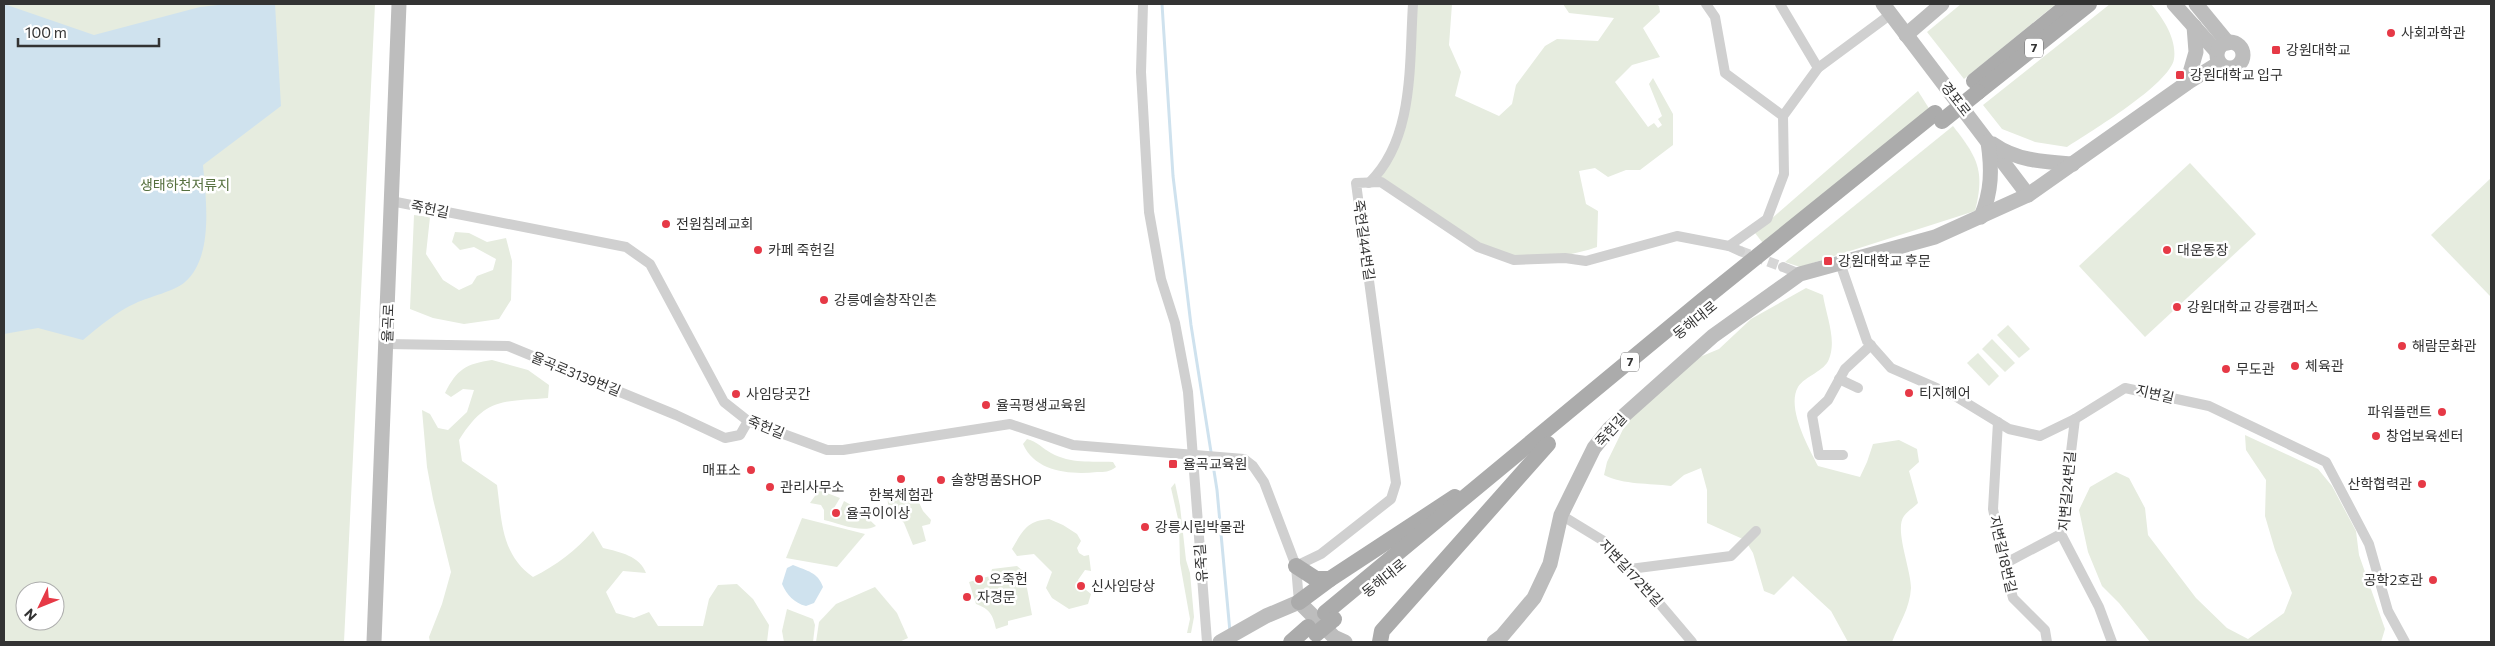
<svg xmlns="http://www.w3.org/2000/svg" width="2495" height="646" viewBox="0 0 2495 646" font-family="Commissioner,'Noto Sans KR',sans-serif">
<style>
.green{fill:#e6ecdf;fill-rule:evenodd}
.water{fill:#cfe2ee}
.lines{fill:none;stroke-linecap:round;stroke-linejoin:round}
.stream{stroke:#cfe2ee;stroke-width:3}
.street-tunnel{stroke:#d6d6d6;stroke-width:10;stroke-dasharray:10 5;stroke-linecap:butt}
.street{stroke:#d0d0d0;stroke-width:10}
.secondary{stroke:#bdbdbd;stroke-width:15}
.primary{stroke:#ababab;stroke-width:16}
.primary-bridge{stroke:#ababab;stroke-width:16}
.poi-dot{fill:#e63946;stroke:#fff;stroke-width:2}
.labels{text-anchor:middle;stroke-width:5;stroke-linejoin:round;paint-order:stroke}
.shield{fill:#fff;stroke:#707070;stroke-width:1}
.shield-label{font-size:12px;font-weight:bold;fill:#333}
.poi-label{font-size:14px;fill:#333;stroke:#fff;text-anchor:start}
.street-label{font-size:14px;fill:#333;stroke:#fff}
.park-label{font-size:14px;fill:#56703f;stroke:#fff}
</style>
<rect width="100%" height="100%" fill="#fff"/>
<!-- green -->
<g class="green">
<path d="M4,4H375L344,642H4ZM25,591H55V621H25Z"/>
<path d="M1415,4H1452L1449,45L1461,72L1455,96L1499,116L1512,104L1516,85L1545,46L1557,39L1598,41L1614,18L1569,13L1563,4H1656L1659,6L1660,12L1643,28L1660,57L1632,65L1615,82L1648,127L1654,123L1658,128L1662,125L1658,119L1662,116L1649,84L1653,78L1673,114V145L1640,170H1626L1608,177L1595,168L1579,171L1586,204L1598,211L1597,247C1574,255 1539,261 1514,258C1478,253 1413,200 1381,179V173L1395,151Z"/>
<path d="M1961,4H2056L1964,79L1927,32Z"/>
<path d="M2110,4H2151C2163,18 2177,39 2174,59C2170,84 2090,132 2067,147L2035,142L2002,129L1983,105Z"/>
<path d="M1918,91L1930,110L1766,247L1755,233Z"/>
<path d="M1953,126C1978,158 1985,171 1975,211L1800,267L1785,262Z"/>
<path d="M2190,163L2256,234L2145,337L2079,266Z"/>
<path d="M2491,178V297L2431,235Z"/>
<path d="M414,215L430,217L426,254L443,280L459,290L472,284L477,276L493,270L496,259L474,247L460,250L452,242L455,232L469,233L487,242L506,238L512,261L511,300L499,319L464,324L433,318L410,309Z"/>
<path d="M1806,288L1823,295C1826,315 1837,340 1829,359C1825,371 1805,376 1798,387C1786,408 1809,448 1818,466L1860,477L1867,462L1873,444L1899,440L1917,449L1919,462L1909,471L1918,503C1914,507 1908,511 1904,516C1894,529 1911,569 1911,588C1910,608 1899,624 1892,642H1848L1831,611L1793,576L1774,595L1764,591L1753,553L1745,540L1707,523V490L1701,468L1684,475L1671,486C1649,483 1624,485 1604,475L1607,462L1629,417L1695,359L1719,349L1751,319Z"/>
<path d="M2008,325L2030,349L2019,358L1997,335Z"/>
<path d="M1992,339L2015,363L2005,372L1982,349Z"/>
<path d="M1978,353L1999,376L1989,386L1967,363Z"/>
<path d="M492,360L528,370L549,385L548,398C502,402 486,397 459,440L462,461L497,485C502,522 501,554 533,577C557,565 575,551 593,531L603,548C620,552 640,556 646,573L623,571L606,592L616,613L634,618L649,612L658,626H703L709,599L718,585L737,584L753,599L769,625L767,642H430L429,637L442,604L451,572L433,499L427,467L422,410L430,414L438,428L448,430L467,412L474,390L463,389L451,397L445,393C457,369 466,364 492,360Z"/>
<path d="M2245,435L2318,469L2332,486L2356,531L2359,555L2385,629L2381,642H2150L2119,603L2102,586L2088,552L2079,510L2090,487L2116,472L2129,478L2145,508L2148,535L2196,598L2227,628L2248,639L2284,613L2292,593L2275,550L2265,516L2266,480L2246,450Z"/>
<path d="M1027,439C1038,442 1042,448 1051,453C1071,464 1091,461 1113,462L1116,467C1109,472 1105,472 1097,472C1071,475 1035,472 1023,444Z"/>
<path d="M1175,483L1180,506L1186,560L1190,573L1194,617L1191,633H1187L1190,619L1180,563L1179,523L1171,488Z"/>
<path d="M819,490L840,498L831,513L835,517L841,516L842,514L840,510L844,501L858,509L876,526C862,534 838,523 824,520V510L821,505L810,503Z"/>
<path d="M913,490L923,511L931,520L930,524L922,526L926,541L913,545L904,523L888,504L887,495Z"/>
<path d="M802,518L865,534L837,567L786,558Z"/>
<path d="M1049,519L1063,525L1077,534L1081,541L1077,548L1079,553L1084,556L1089,555L1091,571L1085,570L1078,580L1080,585L1091,594L1088,604L1069,609L1052,598L1046,588L1052,572L1034,554L1017,556L1012,549C1023,530 1027,521 1049,519Z"/>
<path d="M1017,566L1024,572L1032,615L1008,621V625L996,629C993,615 990,609 976,604L969,582L990,576L992,569Z"/>
<path d="M875,587L897,613L908,638L899,642H816L819,622L836,604Z"/>
<path d="M787,609L813,619L815,625L813,642H784L782,631Z"/>
</g>
<!-- water -->
<g class="water">
<path d="M4,4L94,35L200,7L227,4H275L281,106L203,165C206,199 214,257 185,282C175,291 149,297 136,303C116,312 100,326 83,340L38,328L4,334Z"/>
<path d="M793,565C807,571 818,572 823,587L814,603L806,606C794,603 787,595 782,584L787,568Z"/>
</g>
<g class="lines">
<!-- stream -->
<path class="stream" d="M1162,4L1173,176L1191,325L1217,490L1230,632"/>
<!-- street-tunnel -->
<path class="street-tunnel" d="M1740,251L1783,267"/>
<!-- street -->
<g class="street">
<path d="M1143,4L1141,72L1149,212L1161,279L1175,323L1188,392L1207,642"/>
<path d="M1706,4L1715,17L1725,73L1783,116"/>
<path d="M1780,4L1818,68"/>
<path d="M1369,183C1415,139 1409,62 1413,4"/>
<path d="M391,201L626,247L650,264L724,402L748,421L827,450H843L1010,424L1073,445L1244,459L1253,466L1264,482L1296,566L1299,602"/>
<path d="M1729,246L1767,219L1784,174L1783,116L1818,68L1891,14"/>
<path d="M1840,263L1867,341L1891,368L1955,396L2009,429L2040,436L2075,419L2125,388L2209,406L2326,462L2369,544L2388,611L2405,642"/>
<path d="M1783,267L1800,274"/>
<path d="M387,344L508,346L676,415L725,438L740,435L748,421"/>
<path d="M1839,379L1858,388"/>
<path d="M2075,419L2061,534L2099,607L2112,642"/>
<path d="M1998,422L1993,509L2004,564L2013,598L2045,630L2047,642"/>
<path d="M1843,455H1819L1812,415L1828,400L1845,369L1871,345"/>
<path d="M1561,515L1602,540L1631,570L1692,642"/>
<path d="M2004,564L2061,534"/>
<path d="M1296,566L1321,554L1391,499L1396,483L1356,183L1381,182L1478,247L1514,260L1565,258L1586,261L1677,236L1729,246L1740,251"/>
<path d="M1630,569L1731,556L1756,531"/>
</g>
<!-- secondary -->
<g class="secondary">
<path d="M1883,4L2028,195"/>
<path d="M2174,4L2217,52"/>
<path d="M2196,4L2228,43"/>
<path d="M1906,35L1942,4"/>
<circle cx="2230" cy="55" r="13"/>
<path d="M2187,83L2196,52L2194,26"/>
<path d="M1993,144C2017,161 2045,162 2073,164"/>
<path d="M1981,217C1992,191 1992,169 1988,142"/>
<path d="M374,642L399,4"/>
<path d="M1220,642L1266,616L1299,602L1334,637L1345,642"/>
<path d="M1494,642L1502,636L1534,598L1550,564L1561,515L1594,448L1610,428L1713,336L1800,274L1935,237L2028,195L2187,83L2219,63"/>
</g>
<!-- primary -->
<g class="primary">
<path d="M1974,81L2069,4"/>
<path d="M1978,92L2089,4"/>
<path d="M1296,566L1316,579H1330"/>
<path d="M1299,602L1330,579L1455,497"/>
<path d="M1325,613L1703,300L1935,113"/>
<path d="M1291,642L1308,627"/>
<path d="M1380,642L1382,631L1548,444"/>
</g>
<!-- primary-bridge -->
<g class="primary-bridge">
<path d="M1942,121L1978,92"/>
<path d="M1316,634L1334,619"/>
</g>
</g>
<!-- markers -->
<g class="poi-dot">
<circle cx="2391" cy="33" r="5"/>
<rect x="2271" y="45" width="10" height="10" rx="2.5"/>
<rect x="2175" y="70" width="10" height="10" rx="2.5"/>
<circle cx="666" cy="224" r="5"/>
<circle cx="758" cy="250" r="5"/>
<circle cx="2167" cy="250" r="5"/>
<rect x="1823" y="256" width="10" height="10" rx="2.5"/>
<circle cx="824" cy="300" r="5"/>
<circle cx="2177" cy="307" r="5"/>
<circle cx="2402" cy="346" r="5"/>
<circle cx="2295" cy="366" r="5"/>
<circle cx="2226" cy="369" r="5"/>
<circle cx="1909" cy="393" r="5"/>
<circle cx="736" cy="394" r="5"/>
<circle cx="986" cy="405" r="5"/>
<circle cx="2442" cy="412" r="5"/>
<circle cx="2376" cy="436" r="5"/>
<rect x="1168" y="459" width="10" height="10" rx="2.5"/>
<circle cx="751" cy="470" r="5"/>
<circle cx="901" cy="479" r="5"/>
<circle cx="941" cy="480" r="5"/>
<circle cx="2422" cy="484" r="5"/>
<circle cx="770" cy="487" r="5"/>
<circle cx="836" cy="513" r="5"/>
<circle cx="1145" cy="527" r="5"/>
<circle cx="979" cy="579" r="5"/>
<circle cx="2433" cy="580" r="5"/>
<circle cx="1081" cy="586" r="5"/>
<circle cx="967" cy="597" r="5"/>
</g>
<g class="labels">
<!-- shield labels -->
<g class="shield">
<rect x="2025" y="38.5" width="18" height="19" rx="4"/>
<rect x="1621" y="352.5" width="18" height="19" rx="4"/>
</g>
<g class="shield-label">
<text x="2034" y="52">7</text>
<text x="1630" y="366">7</text>
</g>
<!-- poi labels -->
<g class="poi-label">
<text x="2401" y="38">사회과학관</text>
<text x="2286" y="55">강원대학교</text>
<text x="2190" y="80">강원대학교 입구</text>
<text x="676" y="229">전원침례교회</text>
<text x="768" y="255">카페 죽헌길</text>
<text x="2177" y="255">대운동장</text>
<text x="1838" y="266">강원대학교 후문</text>
<text x="834" y="305">강릉예술창작인촌</text>
<text x="2187" y="312">강원대학교 강릉캠퍼스</text>
<text x="2412" y="351">해람문화관</text>
<text x="2305" y="371">체육관</text>
<text x="2236" y="374">무도관</text>
<text x="1919" y="398">티지헤어</text>
<text x="746" y="399">사임당곳간</text>
<text x="996" y="410">율곡평생교육원</text>
<text x="2432" y="417" text-anchor="end">파워플랜트</text>
<text x="2386" y="441">창업보육센터</text>
<text x="1183" y="469">율곡교육원</text>
<text x="741" y="475" text-anchor="end">매표소</text>
<text x="951" y="485">솔향명품SHOP</text>
<text x="2412" y="489" text-anchor="end">산학협력관</text>
<text x="780" y="492">관리사무소</text>
<text x="901" y="500" text-anchor="middle">한복체험관</text>
<text x="846" y="518">율곡이이상</text>
<text x="1155" y="532">강릉시립박물관</text>
<text x="989" y="584">오죽헌</text>
<text x="2423" y="585" text-anchor="end">공학2호관</text>
<text x="1091" y="591">신사임당상</text>
<text x="977" y="602">자경문</text>
</g>
<!-- street labels -->
<g class="street-label">
<text transform="translate(1956 99) rotate(52)" y="5">경포로</text>
<text transform="translate(430 209) rotate(11)" y="5">죽헌길</text>
<text transform="translate(1364 240) rotate(82)" y="5">죽헌길44번길</text>
<text transform="translate(1695 320) rotate(-39)" y="5">동해대로</text>
<text transform="translate(388 323) rotate(-88)" y="5">율곡로</text>
<text transform="translate(576 374) rotate(22)" y="5">율곡로3139번길</text>
<text transform="translate(2155 394) rotate(13)" y="5">지변길</text>
<text transform="translate(766 427) rotate(22)" y="5">죽헌길</text>
<text transform="translate(1611 430) rotate(-48)" y="5">죽헌길</text>
<text transform="translate(2067 491) rotate(-85)" y="5">지변길24번길</text>
<text transform="translate(2003 554) rotate(77)" y="5">지변길18번길</text>
<text transform="translate(1201 563) rotate(-94)" y="5">유죽길</text>
<text transform="translate(1631 573) rotate(47)" y="5">지변길172번길</text>
<text transform="translate(1384 578) rotate(-39)" y="5">동해대로</text>
</g>
<!-- park labels -->
<g class="park-label">
<text x="185" y="190">생태하천저류지</text>
</g>
</g>
<!-- border -->
<rect width="2495" height="646" fill="none" stroke="#333333" stroke-width="10"/>
<!-- north arrow -->
<g transform="translate(40 606) rotate(227)"><circle r="24" fill="#ffffff" stroke="#adadad"/>
<path d="M0-4L9 19L0 12L-9 19Z" fill="#e63946"/>
<text y="-8" font-size="14" font-weight="bold" text-anchor="middle" fill="#333333">N</text>
</g>
<!-- scale -->
<path d="M18 38v8h141v-8" fill="none" stroke="#333333" stroke-width="2.5"/>
<text x="25" y="38" font-size="15" fill="#333333" stroke="#ffffff" stroke-width="4" paint-order="stroke">100 m</text>
</svg>
